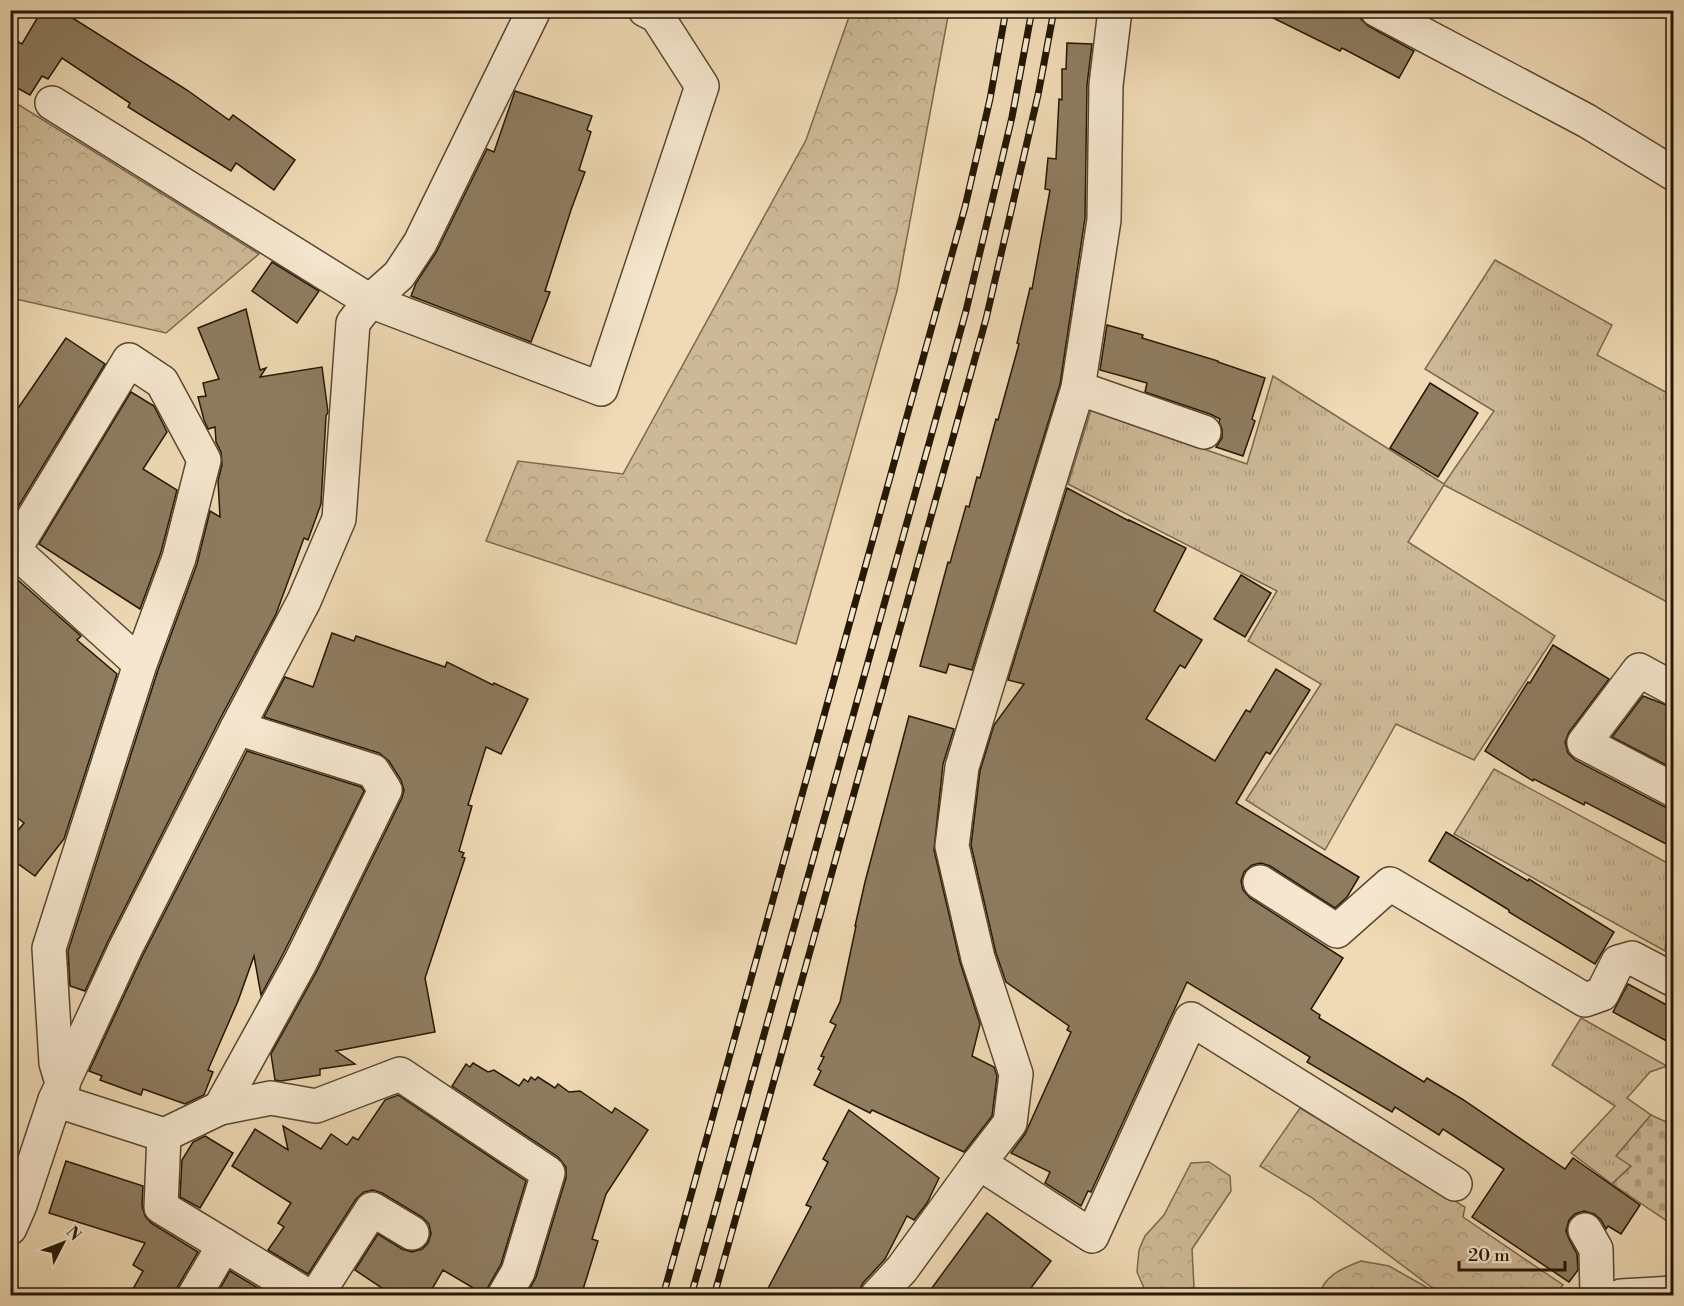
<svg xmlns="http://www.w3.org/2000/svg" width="1684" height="1306" viewBox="0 0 1684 1306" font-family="'Libre Bodoni',serif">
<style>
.grass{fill:url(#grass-tufts);stroke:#79684e;stroke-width:1.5}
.forest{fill:url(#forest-crowns);stroke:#79684e;stroke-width:1.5}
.cemetery{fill:url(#cemetery-stones);stroke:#79684e;stroke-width:1.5}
.building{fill:#8e7c60;stroke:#251704;stroke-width:1.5}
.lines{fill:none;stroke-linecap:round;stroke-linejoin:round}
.minor-casing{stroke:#584830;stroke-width:36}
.minor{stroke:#f5e7cf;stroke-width:33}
.rail-casing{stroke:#251704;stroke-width:7}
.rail{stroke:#f5e7cf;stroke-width:4.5;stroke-dasharray:14;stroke-linecap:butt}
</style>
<defs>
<pattern id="grass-tufts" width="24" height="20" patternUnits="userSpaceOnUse" patternTransform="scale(1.5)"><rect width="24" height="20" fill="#cdb997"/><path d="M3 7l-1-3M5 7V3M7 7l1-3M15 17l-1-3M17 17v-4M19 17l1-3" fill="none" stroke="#b09e80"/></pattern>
<pattern id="forest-crowns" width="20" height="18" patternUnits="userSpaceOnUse" patternTransform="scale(1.5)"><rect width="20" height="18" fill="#cdb997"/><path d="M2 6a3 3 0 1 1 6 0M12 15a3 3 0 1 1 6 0" fill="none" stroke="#b09e80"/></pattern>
<pattern id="cemetery-stones" width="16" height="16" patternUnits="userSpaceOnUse" patternTransform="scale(1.5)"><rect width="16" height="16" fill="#cdb997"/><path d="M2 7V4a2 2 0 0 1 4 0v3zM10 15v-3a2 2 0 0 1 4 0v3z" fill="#b09e80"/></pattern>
</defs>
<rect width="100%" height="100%" fill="#efdab5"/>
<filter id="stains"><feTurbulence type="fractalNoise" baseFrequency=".00333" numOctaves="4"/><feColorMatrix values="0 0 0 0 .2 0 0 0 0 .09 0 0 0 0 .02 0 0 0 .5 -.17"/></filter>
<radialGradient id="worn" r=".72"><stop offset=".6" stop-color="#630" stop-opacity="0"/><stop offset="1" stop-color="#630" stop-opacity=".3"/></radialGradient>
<!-- grass -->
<g class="grass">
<path d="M1495,260L1612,325L1597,355L1673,396V605L1444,485L1408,542L1555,636L1474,760L1396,724L1325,850L1246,800L1321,684L1248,641L1277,591L1068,484L1091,410L1247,464L1273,376L1444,484L1494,411L1425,369Z"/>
<path d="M1494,769L1673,866L1665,951L1454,834Z"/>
<path d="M1581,1018L1667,1066L1650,1072L1627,1098L1651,1115L1617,1155L1631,1166L1612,1184L1571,1153L1615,1106L1552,1065Z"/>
</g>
<!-- forest -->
<g class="forest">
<path d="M851,11H949L897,291L796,644L486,541L518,461L623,474L806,140Z"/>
<path d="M10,100H11L259,254L166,333L11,298Z"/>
<path d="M1300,1108L1465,1207L1463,1217L1563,1285L1554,1295H1442L1311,1197L1260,1166Z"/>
<path d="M1209,1162L1230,1176L1231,1191L1192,1249L1194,1287L1199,1295H1147L1137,1272L1139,1250L1145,1236L1164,1215L1191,1163Z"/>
<path d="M1361,1261L1389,1266L1433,1291L1439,1295H1320C1323,1275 1344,1268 1361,1261Z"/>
</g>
<!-- cemetery -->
<path class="cemetery" d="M1651,1115L1673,1125V1225L1612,1184L1631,1166L1616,1156Z"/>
<!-- building -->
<g class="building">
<path d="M42,10H60L187,90L229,120L233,115L295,160L274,190L236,163L231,171L128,107L130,103L62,58L48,79L42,76L30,95L10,84V37L22,44Z"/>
<path d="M1257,10H1358L1361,19L1368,26L1414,51L1399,78L1342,48L1340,51Z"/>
<path d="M1067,43L1092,44L1087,85L1085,218L1060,384L972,670L949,664L946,673L920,666L948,562L950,563L966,506L969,507L977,477L980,478L996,419L998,420L1019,344L1017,343L1030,288L1032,289L1050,190L1045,189L1048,158L1056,159L1059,99L1062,100V69H1066Z"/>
<path d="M515,91L592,116L587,130L591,132L579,170L585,172L571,210L545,291L550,292L531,342L411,296L416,283L437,251L487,149L494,152Z"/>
<path d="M272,262L319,291L297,323L252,291Z"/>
<path d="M246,309L260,370L266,368L260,377L322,367L328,412L326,416L321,504L308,540L304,538L276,614L220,719L108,941L85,991L70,986L68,951L158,670L197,564L210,511L220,517L218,481L222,465L221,452L216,442L215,427L208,429L204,420L198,397L206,396L203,383L219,379L198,328Z"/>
<path d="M1107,325L1143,335L1142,338L1218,361V362L1265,378L1252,419L1255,421L1243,456L1216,447L1222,438V429L1219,422L1220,419L1210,414L1145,392L1147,383L1100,370Z"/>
<path d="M66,338L105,364L10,520V420Z"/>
<path d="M1430,383L1478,413L1438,477L1390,448Z"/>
<path d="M131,392L154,406L167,432L143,469L177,490L161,552L140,609L39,544Z"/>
<path d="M1067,488L1129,521V520L1186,548L1154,611L1202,640L1185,668L1180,665L1146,719L1215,761L1246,710L1250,712L1276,669L1310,690L1270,754L1266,752L1236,803L1359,877L1347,897L1335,908L1270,866L1261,863L1252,865L1244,872L1241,881L1243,890L1250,898L1343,958L1311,1009L1320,1015L1319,1018L1424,1082L1427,1078L1462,1099L1565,1169L1573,1158L1640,1205L1621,1234L1608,1226L1606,1229L1601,1220L1594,1214L1584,1211L1575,1214L1569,1220L1566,1231L1569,1239L1577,1254L1578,1270L1569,1282L1472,1217L1504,1169L1443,1129L1439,1135L1395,1107L1392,1112L1307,1062L1310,1057L1187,982L1091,1192L1088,1191L1081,1206L1045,1183L1050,1172L1011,1153L1025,1134L1071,1032L1067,1030L1069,1026L1006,982L996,953L971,845L980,771L994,725L1024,684L1008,680Z"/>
<path d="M10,573L81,636L77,640L117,674L64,839L35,876L10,858V840L24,823L10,812Z"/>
<path d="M1241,575L1271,593L1245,637L1214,619Z"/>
<path d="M332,633L354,641L356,636L445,667L447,662L493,685L494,683L528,699L501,754L486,747L468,805L472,806L459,851L464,853L462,857L465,858L425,978L435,1032L336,1051L355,1064L320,1069V1075L281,1081L275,1080L271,1054L317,971L402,798L404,790L401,780L389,761L379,753L264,717L285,677L313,687Z"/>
<path d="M1553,645L1609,679L1569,732L1565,742L1568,753L1575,760L1665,807L1674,809V848L1585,802L1584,805L1534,779L1533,781L1485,751L1528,682L1530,683Z"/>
<path d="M1643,696L1674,708V769L1612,737Z"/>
<path d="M909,716L954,729L943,764L934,850L960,962L980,1024L972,1056L994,1067L997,1076L992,1116L964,1152L872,1110L870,1113L814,1085L821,1071L818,1069L824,1057L821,1056L836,1025L830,1022L840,1002L856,926H855L865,882Z"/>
<path d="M247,751L361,787L364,791L283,954L261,995L254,956L238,1001L208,1070L213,1072L204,1095L185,1104L143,1089L141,1095L100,1080L102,1076L89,1071L142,957Z"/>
<path d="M1446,832L1528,881L1529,879L1614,932L1595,964L1509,912V910L1429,861Z"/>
<path d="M1628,984L1674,1009V1045L1613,1012Z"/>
<path d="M473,1063L488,1072L494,1070L519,1086L524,1079L528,1082L531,1077L535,1080L538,1077L555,1088L558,1084L569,1092L580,1091L612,1113L615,1108L648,1130L606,1194L592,1239L598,1241L581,1296H526L536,1277L566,1178V1167L558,1157L452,1086L466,1064L470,1067Z"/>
<path d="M398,1095L526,1181L501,1264L488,1287L485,1295L443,1270L428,1296H394L355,1270L378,1234L402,1249L412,1252L422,1249L428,1243L431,1234L429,1224L422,1217L382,1193L373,1190L364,1192L356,1199L308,1274L268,1250L284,1227L278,1223L291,1203L232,1166L255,1129L288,1150L283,1126L321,1149L331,1134L347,1145L353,1137L358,1140L385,1100Z"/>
<path d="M849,1110L939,1178L927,1203L914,1220L907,1216L885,1259L863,1283L859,1291V1296H764L811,1207L806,1205L828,1162L823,1159Z"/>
<path d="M205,1136L233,1153L200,1208L180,1197L182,1160L193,1142Z"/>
<path d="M66,1161L143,1186L142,1206L145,1216L151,1223L198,1252L178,1286L175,1296H129L143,1271L133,1265L145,1243L49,1213Z"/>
<path d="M987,1213L1051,1261L1025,1296H926Z"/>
<path d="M230,1271L271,1296H216Z"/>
</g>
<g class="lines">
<!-- minor casing -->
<g class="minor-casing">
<g id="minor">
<path d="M1377,10L1587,121L1674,174"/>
<path d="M52,103L370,301L601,389L702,86L657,16L645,10"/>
<path d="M1078,388L1204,432"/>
<path d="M1674,689L1639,670L1584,743L1674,790"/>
<path d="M1260,882L1337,931L1390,884L1585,1000L1602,994L1618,962L1632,958L1674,980"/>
<path d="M63,1086L56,1063L49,948L140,664L179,558L204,460L162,382L129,360L14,550L140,664"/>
<path d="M55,1100L164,1135L220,1108L271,1098L316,1106L400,1074L548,1173L518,1272L504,1296"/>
<path d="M220,1108L300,963L385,790L373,771L237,728"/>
<path d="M164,1135L161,1207L308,1296"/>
<path d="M979,1163L1092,1236L1191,1019L1455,1184"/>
<path d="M10,1228L20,1205L55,1100L125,949L237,728L304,601L339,519L353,323L370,301L399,275L420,243L534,10"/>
<path d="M1585,1230L1596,1249L1597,1296"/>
<path d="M194,1296L224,1245"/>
<path d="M316,1296L372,1209L412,1233"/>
<path d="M877,1296L902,1269L979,1163L1010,1123L1016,1074L978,958L952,846L962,767L1078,388L1104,220L1106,85L1115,10"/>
<path d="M1621,1296L1674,1293"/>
</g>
</g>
<!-- minor -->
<use href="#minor" class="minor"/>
<!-- rail casing -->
<g class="rail-casing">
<g id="rail">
<path d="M663,1296L965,207L990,99L1006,10"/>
<path d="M691,1296L966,311L1012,117L1032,10"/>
<path d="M714,1296L986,319L1038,95L1054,10"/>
</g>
</g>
<!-- rail -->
<use href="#rail" class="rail"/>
</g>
<!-- margin -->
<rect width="1684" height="1306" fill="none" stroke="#efdab5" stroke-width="36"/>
<rect x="12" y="12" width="1660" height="1282" fill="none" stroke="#251704" stroke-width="3"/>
<rect x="18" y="18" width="1648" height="1270" fill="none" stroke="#251704" stroke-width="1.5"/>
<!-- north arrow -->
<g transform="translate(63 1243) rotate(48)" stroke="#f5e7cf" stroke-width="4.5" paint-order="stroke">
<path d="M0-4.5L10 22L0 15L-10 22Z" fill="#251704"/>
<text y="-9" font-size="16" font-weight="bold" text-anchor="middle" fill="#251704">N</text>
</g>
<!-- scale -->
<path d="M1459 1261v9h106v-9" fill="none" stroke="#251704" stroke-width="3"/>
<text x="1468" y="1261" font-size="18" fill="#251704" stroke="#f5e7cf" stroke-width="4.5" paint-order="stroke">20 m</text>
<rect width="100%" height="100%" filter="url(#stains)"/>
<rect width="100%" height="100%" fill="url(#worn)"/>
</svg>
